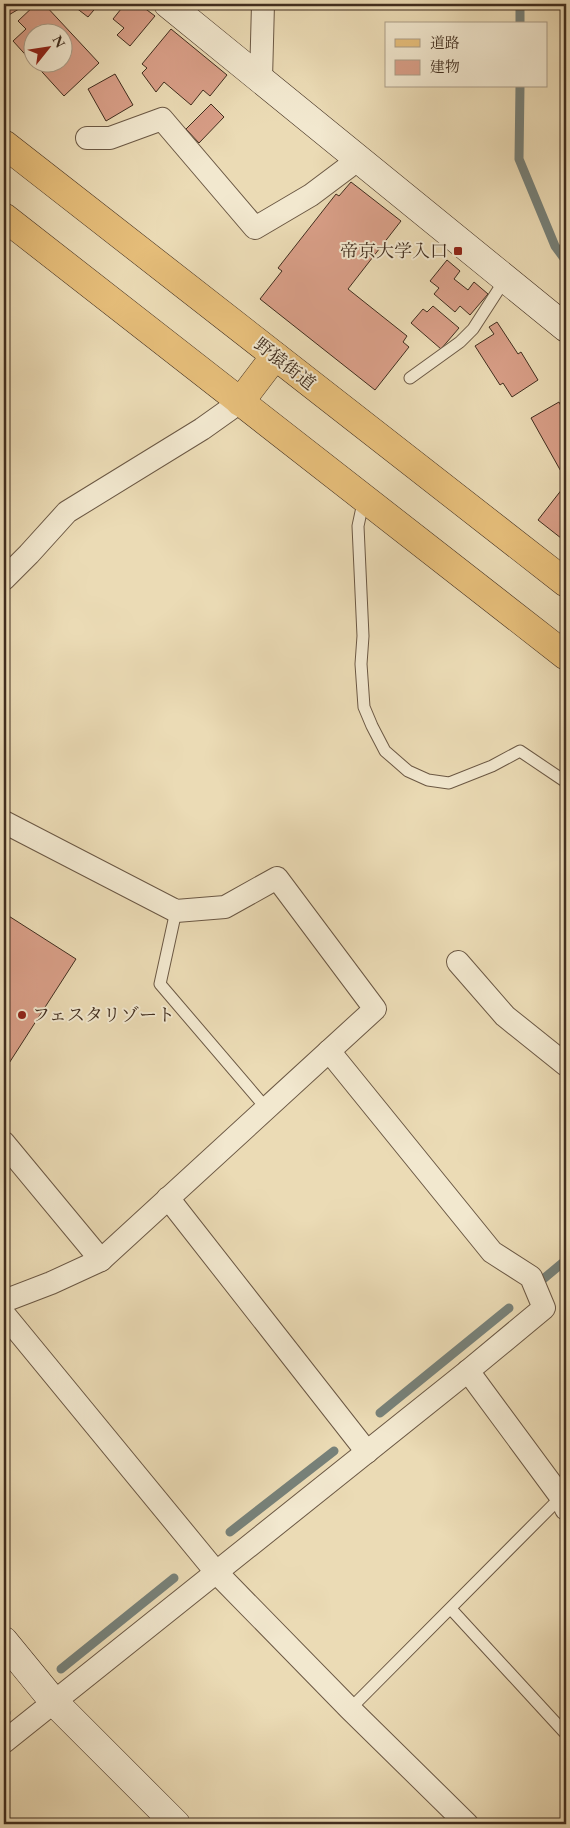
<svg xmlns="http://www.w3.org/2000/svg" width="570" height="1828" viewBox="0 0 570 1828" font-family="'EB Garamond','Noto Serif JP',serif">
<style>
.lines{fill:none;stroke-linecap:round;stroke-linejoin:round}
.stream{stroke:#778179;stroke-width:9}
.building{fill:#d99f88;stroke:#402d1e}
.lane-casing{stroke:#6b5844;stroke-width:13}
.street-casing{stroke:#6b5844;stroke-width:24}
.secondary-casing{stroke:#402d1e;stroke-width:29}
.primary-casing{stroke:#402d1e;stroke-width:29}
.lane{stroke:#f2e8cf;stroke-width:11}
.street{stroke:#f2e8cf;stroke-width:22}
.secondary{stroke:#f2e8cf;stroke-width:28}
.primary{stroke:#e6be7a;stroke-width:28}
.poi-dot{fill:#8f2418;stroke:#f2e8cf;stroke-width:2}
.labels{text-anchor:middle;stroke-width:4;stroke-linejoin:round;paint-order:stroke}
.poi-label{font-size:18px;fill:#402d1e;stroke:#f2e8cf;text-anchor:end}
.street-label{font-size:18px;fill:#402d1e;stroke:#f2e8cf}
</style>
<rect width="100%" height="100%" fill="#ebdbb5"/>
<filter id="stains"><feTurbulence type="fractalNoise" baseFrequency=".004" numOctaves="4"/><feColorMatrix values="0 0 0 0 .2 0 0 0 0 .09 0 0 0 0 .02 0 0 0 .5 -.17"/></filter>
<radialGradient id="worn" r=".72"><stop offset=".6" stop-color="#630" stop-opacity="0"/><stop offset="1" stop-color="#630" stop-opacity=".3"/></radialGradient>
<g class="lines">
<!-- stream -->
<g class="stream">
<path d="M520,4V24"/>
<path d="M520,86L519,159L555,246L566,261"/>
<path d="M542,1280L566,1260"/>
<path d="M380,1413L509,1308"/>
<path d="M230,1532L334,1451"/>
<path d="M61,1669L174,1578"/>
<path d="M4,1714L6,1713"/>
</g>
</g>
<!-- building -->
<g class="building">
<path d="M4,4H23L24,6L7,16L4,11Z"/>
<path d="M36,4H44L99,63L64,96L33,62H62V32H32V62L13,41L26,29L18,21Z"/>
<path d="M71,4H99L88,17Z"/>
<path d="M125,4H139L155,16L130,46L117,35L124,28L113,19Z"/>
<path d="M171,29L227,75L210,96L203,90L191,105L164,82L156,92L142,73L147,68L142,64Z"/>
<path d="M115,74L133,105L106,121L88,89Z"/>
<path d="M211,104L224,117L199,143L186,129Z"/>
<path d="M351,182L401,221L348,289L407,336L403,342L409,347L375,390L260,299L282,271L278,268L336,194L339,196Z"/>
<path d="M447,260L460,271L454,279L468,290L474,282L488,294L470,315L460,306L455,312L434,294L439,288L430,281Z"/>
<path d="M433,306L459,328L441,349L411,323L423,309L427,312Z"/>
<path d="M497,322L518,354L521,352L538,380L512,397L503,383L500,385L475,346L494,334L489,327Z"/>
<path d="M559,402L566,416V473L563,475L531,418Z"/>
<path d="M566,484V542L538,520Z"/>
<path d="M4,913L76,959L4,1071Z"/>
</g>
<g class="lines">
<!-- lane casing -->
<g class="lane-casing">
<g id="lane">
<path d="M410,378L460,342L473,329L506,278"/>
<path d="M364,498L358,526L363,636L361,664L364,707L372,726L385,751L408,771L428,780L449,783L492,766L520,751L566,782"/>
<path d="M176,911L160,984L266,1108"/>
<path d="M451,1609L566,1734"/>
<path d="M350,1709L561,1497"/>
</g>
</g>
<!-- street casing -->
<g class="street-casing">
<g id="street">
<path d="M261,79L263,4"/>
<path d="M87,138H110L162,119L255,228L311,195L359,159"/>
<path d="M4,579L29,554L67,512L202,429L240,402"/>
<path d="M4,822L176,911L225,907L277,878L375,1009L101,1260L51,1283L4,1301"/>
<path d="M458,962L505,1016L566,1065"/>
<path d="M4,1143L101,1260"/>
<path d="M168,1198L367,1452"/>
<path d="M4,1314L216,1572L350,1709L467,1824"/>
<path d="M468,1371L561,1497L566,1509"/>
<path d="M4,1742L468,1371L544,1308L531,1277L492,1252L329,1051"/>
</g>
</g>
<!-- secondary casing -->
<g class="secondary-casing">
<g id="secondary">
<path d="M168,4L566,328"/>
<path d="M4,1641L54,1702L176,1824"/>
</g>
</g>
<!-- primary casing -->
<g class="primary-casing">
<g id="primary">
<path d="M4,144L566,583"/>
<path d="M4,217L566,656"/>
<path d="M240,402L275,356"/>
</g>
</g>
<!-- lane -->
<use href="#lane" class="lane"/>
<!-- street -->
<use href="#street" class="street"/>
<!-- secondary -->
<use href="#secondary" class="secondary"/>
<!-- primary -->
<use href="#primary" class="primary"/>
</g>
<!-- markers -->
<g class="poi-dot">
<rect x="453" y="246" width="10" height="10" rx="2.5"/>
<circle cx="22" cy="1015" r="5"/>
</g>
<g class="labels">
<!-- poi labels -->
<g class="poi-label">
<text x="448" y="257">帝京大学入口</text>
<text x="32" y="1021" text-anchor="start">フェスタリゾート</text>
</g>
<!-- street labels -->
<g class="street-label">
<text transform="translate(285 364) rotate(38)" y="6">野猿街道</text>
</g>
</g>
<!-- margin -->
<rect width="570" height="1828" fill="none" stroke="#ebdbb5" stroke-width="20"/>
<rect x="5" y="5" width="560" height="1818" fill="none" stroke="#402d1e" stroke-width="2.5"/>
<rect x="10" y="10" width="550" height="1808" fill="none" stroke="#402d1e"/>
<!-- legend -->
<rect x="385" y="22" width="162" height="65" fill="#f2e8cf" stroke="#ab9d88"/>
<rect x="395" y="39" width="25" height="8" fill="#e6be7a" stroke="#ab9d88"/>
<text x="430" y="48" font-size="15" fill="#402d1e">道路</text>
<rect x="395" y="60" width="25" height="15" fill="#d99f88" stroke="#ab9d88"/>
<text x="430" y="72" font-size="15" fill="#402d1e">建物</text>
<!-- north arrow -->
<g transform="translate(48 48) rotate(60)"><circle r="24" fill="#f2e8cf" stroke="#ab9d88"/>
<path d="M0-4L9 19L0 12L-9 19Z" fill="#8f2418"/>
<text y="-8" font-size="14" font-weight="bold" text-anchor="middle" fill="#402d1e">N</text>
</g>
<rect width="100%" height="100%" filter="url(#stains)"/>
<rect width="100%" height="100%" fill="url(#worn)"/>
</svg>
